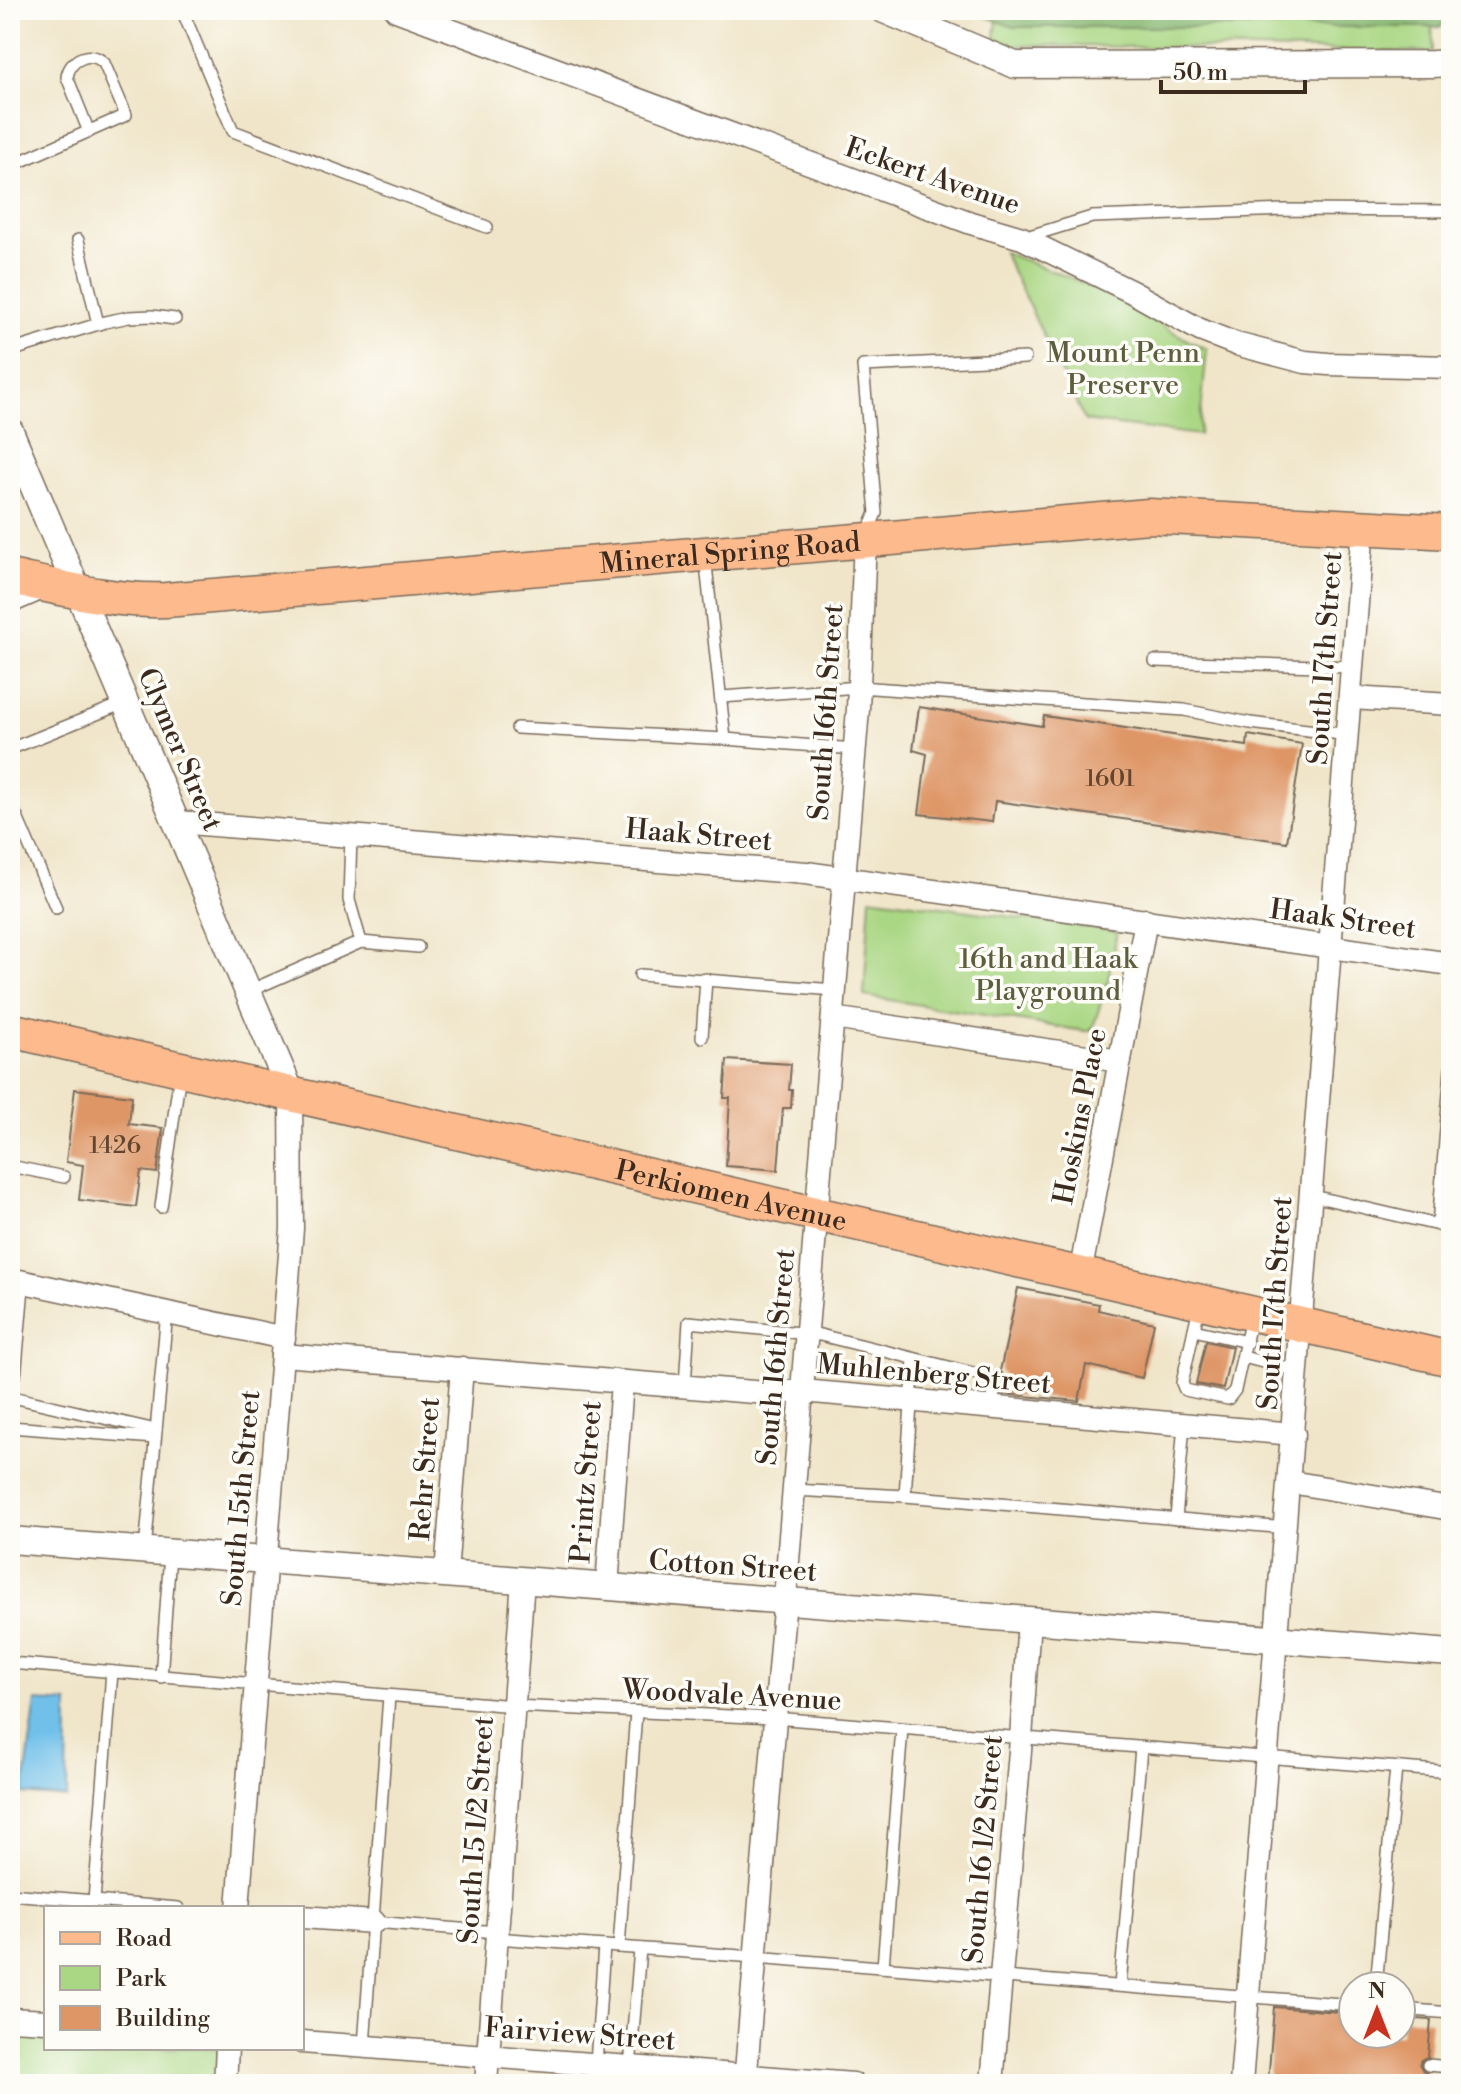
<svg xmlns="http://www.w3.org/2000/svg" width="1461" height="2094" viewBox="0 0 1461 2094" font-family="'Libre Bodoni',serif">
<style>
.green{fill:#aad784;stroke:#728051;stroke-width:2}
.forest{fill:#87b872;stroke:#617148;stroke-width:2}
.water{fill:#6fc0ea;stroke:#557584;stroke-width:2}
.building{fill:#de9666}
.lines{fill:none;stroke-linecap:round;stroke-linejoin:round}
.service-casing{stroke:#7a6b5a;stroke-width:14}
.minor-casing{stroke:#7a6b5a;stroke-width:25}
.tertiary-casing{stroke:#7a6b5a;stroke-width:29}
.primary-casing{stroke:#7a6b5a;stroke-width:37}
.service{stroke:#fff;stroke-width:11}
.minor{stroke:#fff;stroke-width:22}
.tertiary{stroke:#fff;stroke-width:26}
.primary{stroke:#fcba8d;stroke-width:34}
.labels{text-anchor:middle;stroke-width:7;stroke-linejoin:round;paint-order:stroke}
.number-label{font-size:24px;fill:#644530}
.street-label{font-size:28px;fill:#3b2a1e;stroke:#fdfcf7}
.park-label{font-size:28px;fill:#5c5e3d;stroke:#fdfcf7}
</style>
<rect width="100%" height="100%" fill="#fdfcf7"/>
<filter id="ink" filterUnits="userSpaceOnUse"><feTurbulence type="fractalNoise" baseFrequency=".0125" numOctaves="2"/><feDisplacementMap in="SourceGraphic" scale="16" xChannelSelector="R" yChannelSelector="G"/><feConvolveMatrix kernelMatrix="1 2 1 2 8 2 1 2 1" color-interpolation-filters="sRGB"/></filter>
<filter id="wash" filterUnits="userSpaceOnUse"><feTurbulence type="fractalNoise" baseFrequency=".006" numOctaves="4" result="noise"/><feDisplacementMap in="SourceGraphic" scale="32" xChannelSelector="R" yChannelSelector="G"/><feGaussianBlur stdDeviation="1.8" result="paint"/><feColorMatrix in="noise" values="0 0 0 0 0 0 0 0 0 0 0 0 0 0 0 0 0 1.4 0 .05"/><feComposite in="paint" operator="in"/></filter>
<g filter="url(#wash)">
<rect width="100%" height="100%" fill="#f0e5c9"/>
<!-- green -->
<g class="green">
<path d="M998,10H1432L1433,52L1014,45L995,38Z"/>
<path d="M1003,252L1101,290L1191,342L1207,349L1199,435L1085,421Z"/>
<path d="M870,897L1117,932L1107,985L1093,1027L1090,1031H1084L864,996Z"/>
<path d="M10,2019L46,2021V2048H227L225,2084H10Z"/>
</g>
<!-- forest -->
<path class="forest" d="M969,10H1451V20L1440,27H1013Z"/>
<!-- water -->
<path class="water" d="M36,1701L68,1703L67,1798L23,1794Z"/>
<g id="blocks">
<!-- building -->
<g class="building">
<path d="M919,707L1042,726L1044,716L1247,746L1248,735L1302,744L1287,842L995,801L992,822L919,814L927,754L913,750Z"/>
<path d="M727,1060L791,1064L789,1090H792L791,1108H783L778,1170L726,1166L730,1098H724Z"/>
<path d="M75,1089L132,1096L129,1124L163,1128L157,1173L141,1171L136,1207L79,1200L83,1165L66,1162Z"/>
<path d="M1018,1288L1099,1304L1098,1310L1154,1323L1142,1378L1086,1365L1079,1401L1002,1394L1005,1377L1000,1371Z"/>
<path d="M1206,1341L1232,1347L1223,1389L1196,1384Z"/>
<path d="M1274,2007L1353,2013V2034H1401V2018L1431,2020L1428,2057L1422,2060L1420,2065L1423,2071L1427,2073L1426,2084H1268Z"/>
</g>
</g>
</g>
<g filter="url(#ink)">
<use href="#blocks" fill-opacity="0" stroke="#7a6b5a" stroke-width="2"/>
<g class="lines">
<!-- service casing -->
<g class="service-casing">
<g id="service">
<path d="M182,10L233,131L487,227"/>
<path d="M10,166L126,115L104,63C91,50 70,58 67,77L89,132"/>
<path d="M1023,238L1092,217L1285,210L1451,211"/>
<path d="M78,240L98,324"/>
<path d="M10,351L105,322L129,317L152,316L175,319"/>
<path d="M866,536L876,513L863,366L1025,358"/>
<path d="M705,556L725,739"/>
<path d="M1155,661L1353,667"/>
<path d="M722,697L859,687L1184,710L1250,723L1349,735"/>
<path d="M517,728L725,739L855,749"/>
<path d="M10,749L124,703"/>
<path d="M10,801L56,908"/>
<path d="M351,836L349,900L361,942"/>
<path d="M1449,964L1451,943"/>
<path d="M640,975L835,990"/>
<path d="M249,991L361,942L418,947"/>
<path d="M702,1037L706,979"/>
<path d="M10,1166L64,1177"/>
<path d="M1313,1196L1451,1228"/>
<path d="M161,1207L180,1073"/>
<path d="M1438,1225L1451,1069"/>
<path d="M1199,1307L1182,1383L1185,1390L1228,1399L1235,1390L1251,1318"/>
<path d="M1194,1330L1247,1342"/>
<path d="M1243,1357L1299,1371"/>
<path d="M685,1386L689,1322L820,1335L997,1379L991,1408"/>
<path d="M10,1392L17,1398L156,1430"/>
<path d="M10,1427L155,1438"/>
<path d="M794,1490L905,1496L1287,1528"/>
<path d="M905,1496L914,1359"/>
<path d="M1176,1519L1184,1424"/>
<path d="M145,1550L167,1312"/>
<path d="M10,1663L514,1706L774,1718L1451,1772"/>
<path d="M161,1677L170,1554"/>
<path d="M10,1894L178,1908"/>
<path d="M94,1901L112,1672"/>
<path d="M374,1922L497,1932"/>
<path d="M497,1938L755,1957L1353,2005"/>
<path d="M619,1947L636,1712"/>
<path d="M883,1967L902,1729"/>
<path d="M1120,1986L1141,1748"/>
<path d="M1376,1986L1396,1768"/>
<path d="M1401,2009L1451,2013"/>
<path d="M364,2046L389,1696"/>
<path d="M596,2064L604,1946"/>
<path d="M1428,2065L1451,2067"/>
<path d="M630,2067L640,1949"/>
</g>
</g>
<!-- minor casing -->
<g class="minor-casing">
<g id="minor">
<path d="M396,10L971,223L1022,238L1132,292L1200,330L1236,344L1305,362L1328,364L1451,367"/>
<path d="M10,602L47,586"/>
<path d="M1351,698L1451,704"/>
<path d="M177,822L806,873L1451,964"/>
<path d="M833,1018L1120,1061"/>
<path d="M1080,1275L1146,920"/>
<path d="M10,1279L284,1338"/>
<path d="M282,1355L767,1393L802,1391L1294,1434"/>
<path d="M10,1372L18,1281"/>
<path d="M1290,1482L1451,1509"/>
<path d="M446,1574L462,1368"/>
<path d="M607,1587L622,1382"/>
<path d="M238,1908L292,1229L291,1093"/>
<path d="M302,1917L374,1922"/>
<path d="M10,2019L46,2021"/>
<path d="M302,2042L853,2084"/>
<path d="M225,2084L227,2048"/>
<path d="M486,2084L523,1580"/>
<path d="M745,2084L858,709L865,539"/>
<path d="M992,2084L1021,1739L1029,1619"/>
<path d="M1241,2084C1284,1565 1326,1046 1363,527"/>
</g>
</g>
<!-- tertiary casing -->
<g class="tertiary-casing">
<g id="tertiary">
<path d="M884,10L1015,65L1433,64L1451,63"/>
<path d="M10,431L291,1093"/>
<path d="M10,1540L1451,1653"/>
</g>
</g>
<!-- primary casing -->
<g class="primary-casing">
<g id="primary">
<path id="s1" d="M10,577C61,588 113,602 166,600L1149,516L1451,532"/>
<path id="s2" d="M10,1030L1451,1359"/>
</g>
</g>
<!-- service -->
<use href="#service" class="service"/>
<!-- minor -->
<use href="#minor" class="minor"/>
<!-- tertiary -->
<use href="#tertiary" class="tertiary"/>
<!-- primary -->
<use href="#primary" class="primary"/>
</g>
</g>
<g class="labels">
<!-- number labels -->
<g class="number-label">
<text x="1110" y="786">1601</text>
<text x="115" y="1153">1426</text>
</g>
<!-- street labels -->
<g class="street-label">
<text transform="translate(933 175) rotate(19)" y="10">Eckert Avenue</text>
<text dy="10" stroke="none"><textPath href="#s1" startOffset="724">Mineral Spring Road</textPath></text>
<text transform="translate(1324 658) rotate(-86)" y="10">South 17th Street</text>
<text transform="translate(825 712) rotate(-86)" y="10">South 16th Street</text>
<text transform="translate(181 749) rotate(67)" y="10">Clymer Street</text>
<text transform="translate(699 834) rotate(5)" y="10">Haak Street</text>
<text transform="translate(1343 918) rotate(8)" y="10">Haak Street</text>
<text transform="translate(1079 1116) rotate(-79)" y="10">Hoskins Place</text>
<text dy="10" stroke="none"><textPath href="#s2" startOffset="740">Perkiomen Avenue</textPath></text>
<text transform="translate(1274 1303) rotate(-86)" y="10">South 17th Street</text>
<text transform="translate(775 1357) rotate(-85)" y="10">South 16th Street</text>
<text transform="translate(934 1373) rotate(5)" y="10">Muhlenberg Street</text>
<text transform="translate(424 1469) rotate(-86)" y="10">Rehr Street</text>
<text transform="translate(585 1482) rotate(-86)" y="10">Printz Street</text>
<text transform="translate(240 1498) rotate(-85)" y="10">South 15th Street</text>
<text transform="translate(733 1565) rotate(4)" y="10">Cotton Street</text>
<text transform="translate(732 1694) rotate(3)" y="10">Woodvale Avenue</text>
<text transform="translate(475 1830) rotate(-86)" y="10">South 15 1/2 Street</text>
<text transform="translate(982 1849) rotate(-85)" y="10">South 16 1/2 Street</text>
<text transform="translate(580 2033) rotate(4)" y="10">Fairview Street</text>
</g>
<!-- park labels -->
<g class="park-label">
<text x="1123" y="362">Mount Penn<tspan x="1123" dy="32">Preserve</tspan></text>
<text x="1048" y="968">16th and Haak<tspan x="1048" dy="32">Playground</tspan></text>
</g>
</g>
<!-- margin -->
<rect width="1461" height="2094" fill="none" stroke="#fdfcf7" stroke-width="40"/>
<!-- legend -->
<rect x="44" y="1906" width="260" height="144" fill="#fdfcf7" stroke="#afa8a0" stroke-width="2"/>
<rect x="60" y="1932" width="40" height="12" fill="#fcba8d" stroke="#afa8a0" stroke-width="2"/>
<text x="116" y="1946" font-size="24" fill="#3b2a1e">Road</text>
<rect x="60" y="1966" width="40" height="24" fill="#aad784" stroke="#afa8a0" stroke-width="2"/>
<text x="116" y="1986" font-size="24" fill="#3b2a1e">Park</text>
<rect x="60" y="2006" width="40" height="24" fill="#de9666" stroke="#afa8a0" stroke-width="2"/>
<text x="116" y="2026" font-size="24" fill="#3b2a1e">Building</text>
<!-- north arrow -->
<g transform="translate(1377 2010)"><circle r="38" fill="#fdfcf7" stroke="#afa8a0" stroke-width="2"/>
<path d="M0-6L14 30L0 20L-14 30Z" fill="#c8321e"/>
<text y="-12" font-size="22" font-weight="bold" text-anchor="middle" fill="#3b2a1e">N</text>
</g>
<!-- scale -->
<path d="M1161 80v12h144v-12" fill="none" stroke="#3b2a1e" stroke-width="4"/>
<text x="1173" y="80" font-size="24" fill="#3b2a1e" stroke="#fdfcf7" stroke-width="6" paint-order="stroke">50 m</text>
</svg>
